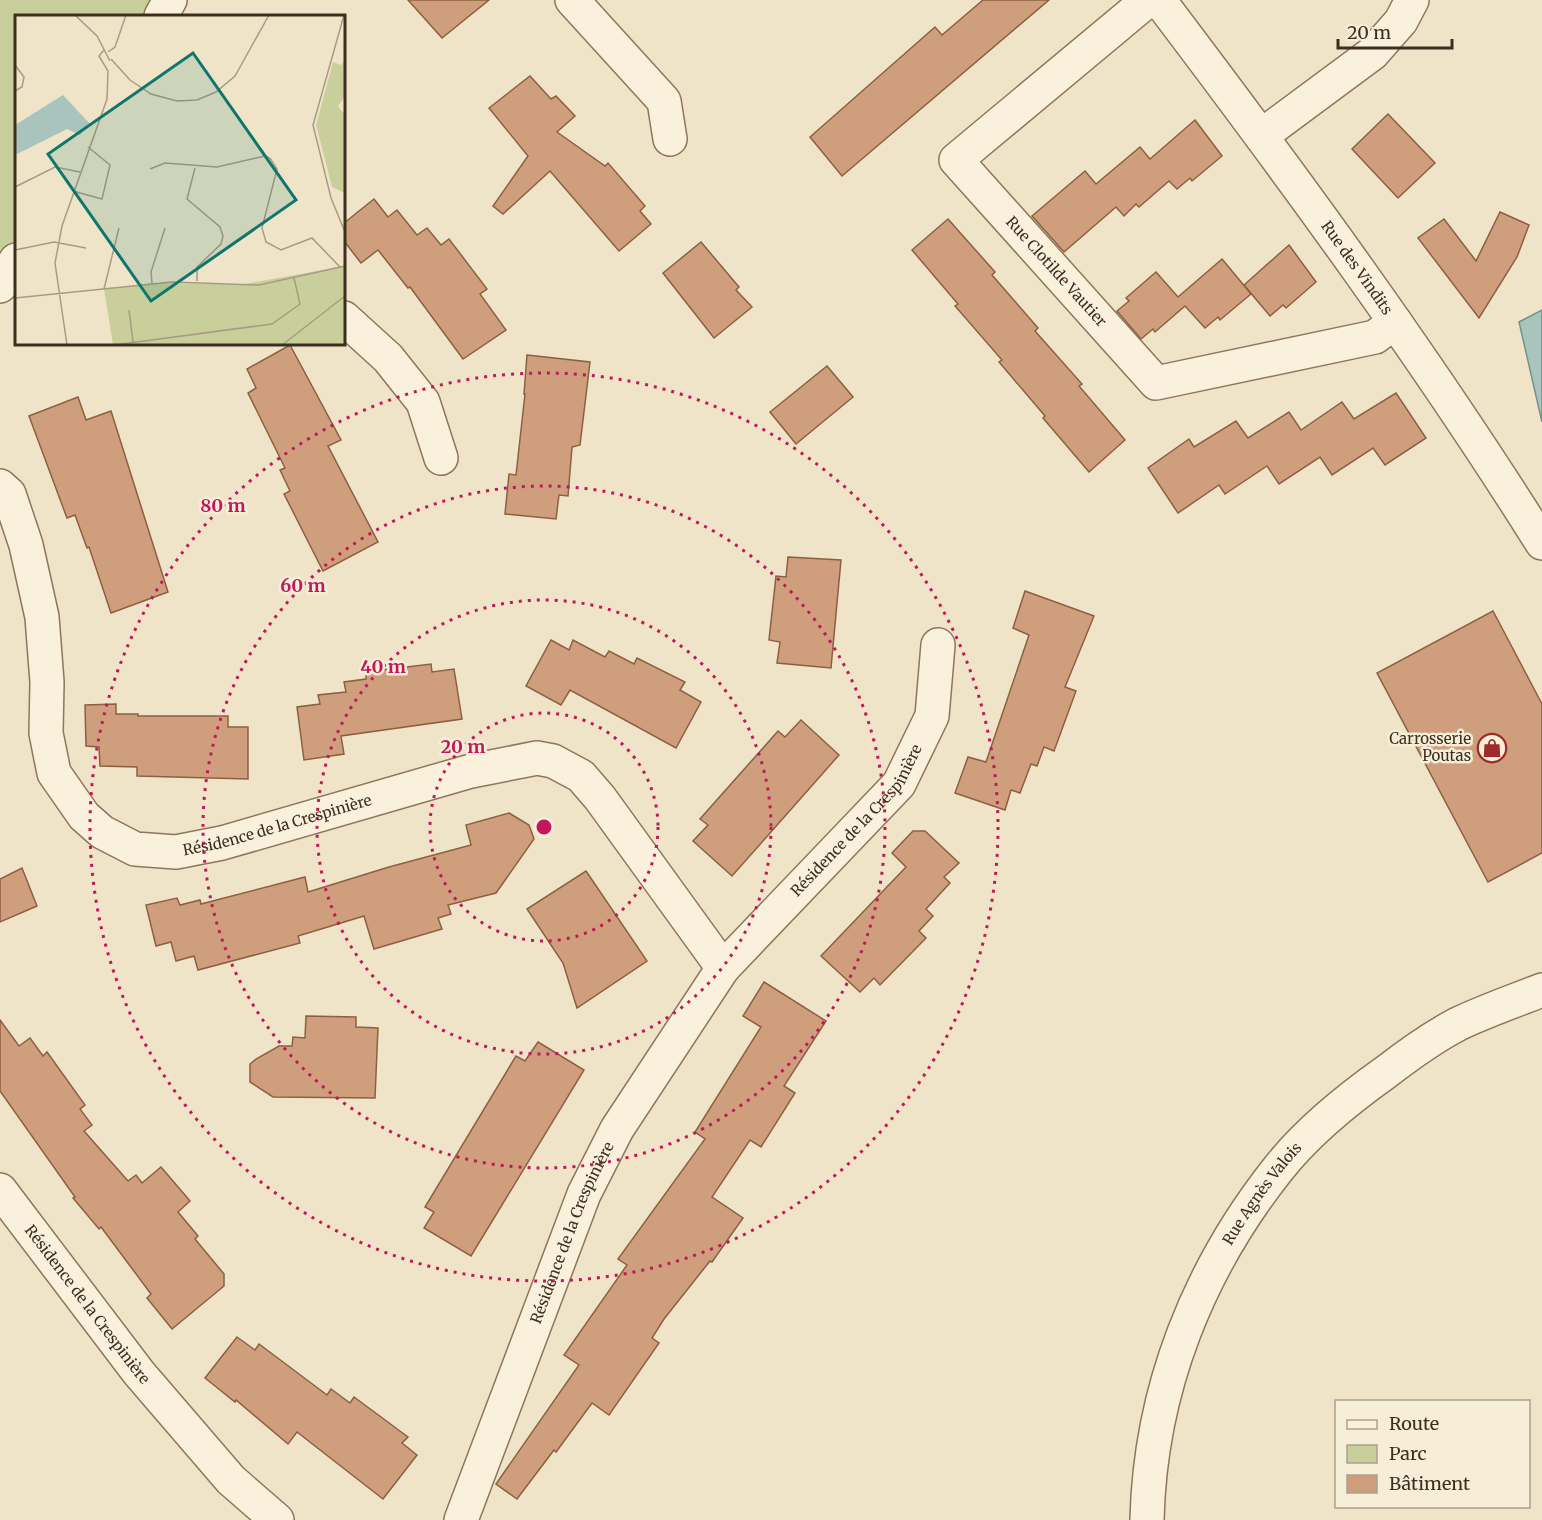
<svg xmlns="http://www.w3.org/2000/svg" width="1542" height="1520" viewBox="0 0 1542 1520" font-family="Merriweather,serif">
<style>
.green{fill:#c9cf9b}
.water{fill:#a9c4bc;stroke:#6f938a;stroke-width:1.5}
.building{fill:#cf9f7d;stroke:#8d5f41;stroke-width:1.5}
.lines{fill:none;stroke-linecap:round;stroke-linejoin:round}
.minor-casing{stroke:#8d765c;stroke-width:36}
.minor{stroke:#faf1dc;stroke-width:33}
.ring{fill:none;stroke:#c2185b;stroke-width:3;stroke-dasharray:3 6}
.labels{text-anchor:middle;stroke-width:5;stroke-linejoin:round;paint-order:stroke}
.street-label{font-size:15px;fill:#3d2e20;stroke:#f7eed8}
.poi-label{font-size:15px;fill:#3d2e20;stroke:#f7eed8;text-anchor:end}
.inset-road{fill:none;stroke:#a89b85;stroke-width:1.5}
.view{fill:#0f766e;fill-opacity:0.15;stroke:#0f766e;stroke-width:3}
.inset-edge{fill:none;stroke:#3d2e20;stroke-width:3}
.centre{fill:#c2185b;stroke:#f7eed8;stroke-width:3}
.ring-label{font-size:18px;text-anchor:middle;font-weight:bold;fill:#c2185b;stroke:#f7eed8;stroke-width:5;stroke-linejoin:round;paint-order:stroke}
</style>
<rect width="100%" height="100%" fill="#f0e4c8"/>
<!-- green -->
<path class="green" d="M0,0H170L161,16H16V257L0,283Z"/>
<!-- water -->
<path class="water" d="M1542,310V422L1519,322Z"/>
<!-- building -->
<g class="building">
<path d="M408,0H489L442,38Z"/>
<path d="M983,0H1049L842,176L810,137L935,27L942,35Z"/>
<path d="M530,76L551,99L556,96L575,116L557,132L605,166L608,163L645,206L640,211L651,224L619,251L550,171L503,214L493,206L528,156L489,108Z"/>
<path d="M1388,114L1435,163L1398,198L1352,149Z"/>
<path d="M1195,120L1222,156L1192,181L1190,178L1177,189L1169,181L1139,207L1136,204L1124,216L1116,207L1064,252L1032,216L1085,171L1096,184L1140,147L1150,159Z"/>
<path d="M374,199L388,217L397,210L417,235L427,228L441,245L449,239L487,289L480,294L506,330L463,359L410,287L408,288L378,250L361,263L344,241V223Z"/>
<path d="M1500,212L1529,225L1517,257L1479,318L1418,238L1444,219L1476,261Z"/>
<path d="M948,219L995,272L992,275L1038,328L1035,331L1082,384L1079,386L1125,440L1089,472L1043,418L1045,416L999,362L1002,360L955,306L958,304L912,250Z"/>
<path d="M701,242L739,287L736,290L752,307L714,338L663,273Z"/>
<path d="M1289,245L1316,282L1286,308L1283,305L1270,316L1244,285Z"/>
<path d="M1222,259L1251,294L1220,320L1218,317L1205,328L1185,306L1155,332L1153,329L1141,339L1117,311L1129,301L1126,298L1156,272L1178,297Z"/>
<path d="M290,345L341,440L328,446L378,542L323,571L284,494L290,491L280,470L285,468L248,393L256,388L247,369Z"/>
<path d="M527,355L590,362L580,445L572,447L568,496L559,495L556,519L505,514L509,474L516,475L525,394H524Z"/>
<path d="M827,366L853,397L796,444L770,412Z"/>
<path d="M1396,393L1426,438L1385,465L1373,448L1332,475L1320,457L1279,484L1267,466L1225,494L1219,485L1178,513L1148,468L1189,439L1194,447L1236,421L1248,438L1289,412L1301,430L1342,402L1354,419Z"/>
<path d="M78,397L86,420L111,411L168,592L111,613L89,547L87,548L75,515L67,518L29,416Z"/>
<path d="M788,557L841,560L831,668L777,663L780,642L769,640L776,576L786,577Z"/>
<path d="M1025,591L1094,616L1065,687L1076,691L1054,751L1044,747L1037,766L1031,764L1020,793L1011,790L1005,810L955,793L968,757L986,762L1029,635L1013,628Z"/>
<path d="M1493,611L1542,704V853L1488,882L1377,673Z"/>
<path d="M551,640L569,650L573,640L605,657L609,651L634,664L637,658L685,682L680,690L701,702L676,748L570,690L561,705L526,686Z"/>
<path d="M431,664L432,672L454,669L462,719L341,736L344,754L304,760L297,707L320,704L318,695L346,692L344,682L366,679V672Z"/>
<path d="M116,704V714H138V716H228V727H248V779L137,776V767L100,766L99,747L86,746L85,705Z"/>
<path d="M801,720L839,755L732,876L693,841L708,825L700,819L778,731L785,737Z"/>
<path d="M509,813L529,825L534,839L496,893L448,905L451,914L438,918L442,929L374,949L364,916L298,936L300,943L198,970L194,956L176,961L171,942L156,946L146,905L177,898L180,905L200,900L201,904L305,877L308,892L389,867L471,845L466,825Z"/>
<path d="M913,831H925L959,863L944,877L950,883L926,909L933,916L919,931L926,938L880,985L874,978L860,992L821,956L906,867L892,853Z"/>
<path d="M22,868L37,906L0,922V879Z"/>
<path d="M586,871L647,961L577,1008L563,963L527,909Z"/>
<path d="M764,982L826,1021L784,1086L795,1093L761,1147L750,1140L712,1197L743,1218L712,1262L710,1261L664,1319L652,1338L659,1343L609,1415L592,1403L556,1452L554,1450L517,1499L496,1484L579,1365L564,1355L627,1265L618,1259L705,1139L695,1132L761,1027L743,1016Z"/>
<path d="M306,1016L356,1017V1027L378,1028L375,1098L273,1097L250,1082V1064L256,1059L279,1046H292L293,1037L305,1038Z"/>
<path d="M0,1020L19,1046L30,1038L43,1056L47,1052L85,1105L80,1109L92,1125L84,1131L128,1181L136,1175L142,1183L161,1167L190,1201L178,1212L198,1236L195,1239L224,1274V1286L172,1329L147,1298L151,1294L101,1227L99,1229L73,1198L75,1197L0,1091Z"/>
<path d="M538,1042L584,1070L471,1256L424,1228L434,1212L425,1207L516,1056L525,1061Z"/>
<path d="M237,1337L255,1350L259,1344L327,1395L331,1389L350,1403L354,1397L408,1437L402,1443L417,1455L383,1499L297,1432L288,1444L236,1400L235,1402L205,1378Z"/>
</g>
<g class="lines">
<!-- minor casing -->
<g class="minor-casing">
<g id="minor">
<path d="M572,0L664,101L670,139"/>
<path id="s1" d="M1148,0L956,160L1156,383L1375,337L1395,322"/>
<path id="s2" d="M1159,0C1293,177 1424,355 1542,543"/>
<path d="M161,16L170,0"/>
<path d="M1261,136L1373,53L1401,21L1412,0"/>
<path d="M0,286L16,260"/>
<path d="M344,318L388,358L423,402L441,458"/>
<path id="s3" d="M0,486L9,494L26,545L42,617L47,682L46,733L54,773L84,816L102,832L135,849L176,852L222,843L471,771L537,758L553,761L581,776L600,798L723,968"/>
<path id="s4" d="M0,1190L139,1373L231,1480L277,1520"/>
<path id="s5" d="M461,1520L584,1194L617,1129L723,968L899,784L932,716L938,645"/>
<path id="s6" d="M1147,1520C1150,1390 1198,1270 1278,1169C1307,1132 1348,1099 1386,1072C1408,1055 1433,1037 1458,1024C1485,1011 1514,1001 1542,990"/>
</g>
</g>
<!-- minor -->
<use href="#minor" class="minor"/>
</g>
<!-- distance rings -->
<g class="ring">
<circle cx="544" cy="827" r="114"/>
<circle cx="544" cy="827" r="227"/>
<circle cx="544" cy="827" r="341"/>
<circle cx="544" cy="827" r="454"/>
</g>
<!-- icons -->
<defs>
<g id="shop-ring" transform="scale(1.5)"><circle r="9.5" fill="#f7eed8" stroke="#9e2a2b" stroke-width="1.5"/><path d="M-5-2.5h2.3a2.7 3.5 0 0 1 5.4 0H5L5.5 6h-11ZM-1.5-2.5h3a1.5 2.3 0 0 0-3 0Z" fill="#9e2a2b"/></g>
</defs>
<g fill-rule="evenodd">
<use href="#shop-ring" x="1492" y="748"/>
</g>
<g class="labels">
<!-- street labels -->
<g class="street-label">
<text dy="5" stroke="none"><textPath href="#s2" startOffset="333">Rue des Vindits</textPath></text>
<text dy="5" stroke="none"><textPath href="#s1" startOffset="400">Rue Clotilde Vautier</textPath></text>
<text dy="5" stroke="none"><textPath href="#s5" startOffset="814">Résidence de la Crespinière</textPath></text>
<text dy="5" stroke="none"><textPath href="#s3" startOffset="556">Résidence de la Crespinière</textPath></text>
<text dy="5" stroke="none"><textPath href="#s6" startOffset="352">Rue Agnès Valois</textPath></text>
<text dy="5" stroke="none"><textPath href="#s5" startOffset="308">Résidence de la Crespinière</textPath></text>
<text dy="5" stroke="none"><textPath href="#s4" startOffset="144">Résidence de la Crespinière</textPath></text>
</g>
<!-- poi labels -->
<g class="poi-label">
<text x="1471" y="744">Carrosserie<tspan x="1471" dy="17">Poutas</tspan></text>
</g>
</g>
<!-- overview -->
<g transform="translate(15 15)">
<rect width="330" height="330" fill="#f0e4c8"/>
<path d="M330,45V81L323,91L330,100V178L317,172L301,110L318,47L326,50ZM330,251V330H98L89,274L137,268L229,269Z" fill="#c9cf9b"/>
<path d="M48,80L75,109L65,120L52,114L0,140V110Z" fill="#a9c4bc"/>
<path class="inset-road" d="M60,0L82,21L95,46M329,0L298,110L316,183L330,217M93,37L100,32L111,0M96,44L115,65L136,79L162,86L182,85L201,77L220,61L254,0M0,50L9,62L7,72L0,76M180,153L172,184L205,212L208,221L206,229L182,252V266M135,154L150,148L202,152L250,141L255,143L262,154L247,213L251,227L266,235L297,223L325,252M0,172L40,152L65,157M58,176L87,184L95,150L73,132M0,235L39,227L71,233M137,268L136,257L150,213M89,274L104,213M0,283L157,267L244,270L330,251M114,295L118,327M52,330L40,248L47,211L92,84L93,56L84,41L89,35M99,330L257,309L285,289L279,263M267,330L330,281"/>
<path class="view" d="M178,38L281,185L136,286L33,139Z"/>
<rect width="330" height="330" class="inset-edge"/>
</g>
<circle cx="544" cy="827" r="9" class="centre"/>
<g class="ring-label">
<text x="223" y="512">80 m</text>
<text x="303" y="592">60 m</text>
<text x="383" y="673">40 m</text>
<text x="463" y="753">20 m</text>
</g>
<!-- legend -->
<rect x="1335" y="1400" width="195" height="108" fill="#f7eed8" stroke="#ada18e" stroke-width="1.5"/>
<rect x="1347" y="1420" width="30" height="9" fill="#faf1dc" stroke="#ada18e" stroke-width="1.5"/>
<text x="1389" y="1430" font-size="18" fill="#3d2e20">Route</text>
<rect x="1347" y="1445" width="30" height="18" fill="#c9cf9b" stroke="#ada18e" stroke-width="1.5"/>
<text x="1389" y="1460" font-size="18" fill="#3d2e20">Parc</text>
<rect x="1347" y="1475" width="30" height="18" fill="#cf9f7d" stroke="#ada18e" stroke-width="1.5"/>
<text x="1389" y="1490" font-size="18" fill="#3d2e20">Bâtiment</text>
<!-- scale -->
<path d="M1338 39v9h114v-9" fill="none" stroke="#3d2e20" stroke-width="3"/>
<text x="1347" y="39" font-size="18" fill="#3d2e20" stroke="#f7eed8" stroke-width="4.5" paint-order="stroke">20 m</text>
</svg>
